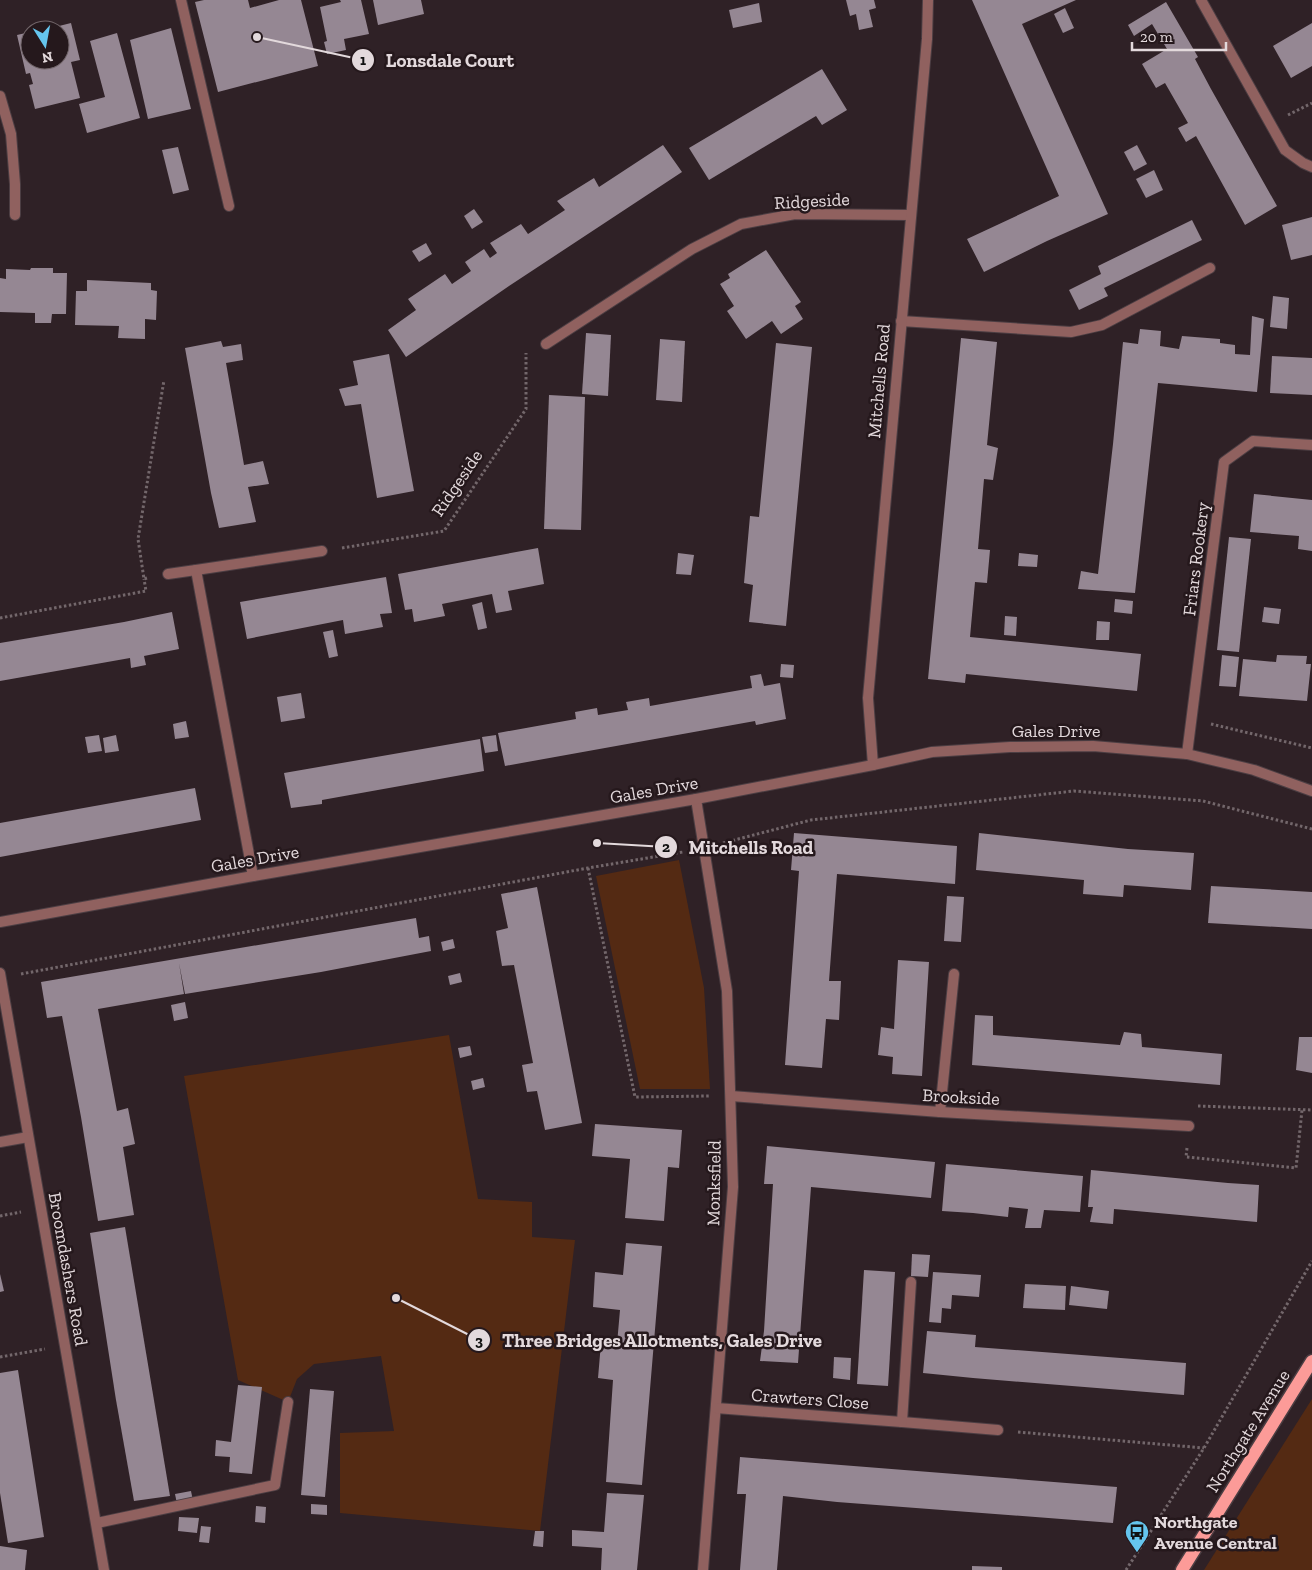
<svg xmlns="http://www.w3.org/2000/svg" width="1312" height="1570" viewBox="0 0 1312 1570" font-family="'Zilla Slab',serif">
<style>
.green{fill:#542a13}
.building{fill:#958793}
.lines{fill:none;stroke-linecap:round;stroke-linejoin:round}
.service-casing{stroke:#4c3e43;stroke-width:12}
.minor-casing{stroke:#4c3e43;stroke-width:12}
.primary-casing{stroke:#4c3e43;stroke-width:15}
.path{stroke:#73676b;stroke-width:3;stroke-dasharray:2.5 2.5;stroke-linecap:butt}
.service{stroke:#90615f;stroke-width:10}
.minor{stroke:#90615f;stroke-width:10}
.primary{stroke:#fc9b98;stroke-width:12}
.labels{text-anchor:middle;stroke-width:5;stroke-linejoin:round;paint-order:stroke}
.street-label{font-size:18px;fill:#e3d9dc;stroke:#25181c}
.poi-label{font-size:18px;font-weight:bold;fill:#e3d9dc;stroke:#25181c;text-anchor:start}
.leader{fill:none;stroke:#e3d9dc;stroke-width:2}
.callout-dot{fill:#e3d9dc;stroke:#25181c;stroke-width:2}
.mark-label{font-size:15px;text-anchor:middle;font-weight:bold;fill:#111}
.callout-label{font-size:19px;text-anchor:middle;font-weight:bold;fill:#e3d9dc;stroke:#25181c;stroke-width:5;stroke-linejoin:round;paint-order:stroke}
</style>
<rect width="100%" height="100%" fill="#2f2126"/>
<!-- green -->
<g class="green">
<path d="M679,860L704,988L710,1089H640L596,876Z"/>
<path d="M449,1035L478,1199L532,1202V1237L575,1240L540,1531L340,1513V1433L394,1431L381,1356L314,1364L297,1379L288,1402L238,1380L184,1076Z"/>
<path d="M1312,1399V1570H1204Z"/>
</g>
<!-- building -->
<g class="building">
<path d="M204,0H248L250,8L279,0H301L318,66L218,92L195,2Z"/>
<path d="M340,0H361L369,34L344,39L346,50L327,54L324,42L327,41L320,7L341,2Z"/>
<path d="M373,0H421L424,14L378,25Z"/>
<path d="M846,0H874L876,8L869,10L873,27L859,30L856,14L850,16Z"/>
<path d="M972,0H1076L1022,24L1108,214L1047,241L984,272L967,239L1059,196Z"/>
<path d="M1166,2L1198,57L1195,59L1211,89L1277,206L1245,225L1196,136L1186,142L1178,128L1188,123L1165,83L1156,88L1142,64L1167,49L1152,24L1134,36L1128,25Z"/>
<path d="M759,3L762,22L733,28L729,10Z"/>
<path d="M1065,8L1074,28L1063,33L1054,14Z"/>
<path d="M71,23L80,60L71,62L80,98L35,109L29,85L33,84L30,73L26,74L17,35L30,32V60H60V30H52L51,28Z"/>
<path d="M1312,23V66L1291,78L1273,46Z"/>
<path d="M171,28L191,109L148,119L130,40Z"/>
<path d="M117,33L140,118L87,133L79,104L105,97L90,41Z"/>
<path d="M822,69L847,110L822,125L816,116L709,180L689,148Z"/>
<path d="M663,145L682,172L509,286L406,357L388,330L416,310L408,299L445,274L452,284L471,271L465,262L484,249L490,258L497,253L490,243L521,224L528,234L565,210L557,201L594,178L599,187Z"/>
<path d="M1137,145L1147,164L1134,171L1124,152Z"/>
<path d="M178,147L189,190L173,194L162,150Z"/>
<path d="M1154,170L1163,190L1146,198L1136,179Z"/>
<path d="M474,209L483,222L472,229L464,216Z"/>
<path d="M1312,217V255L1291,260L1282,225Z"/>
<path d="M1192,220L1202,240L1104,288L1108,296L1079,310L1069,290L1101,274L1098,266Z"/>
<path d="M426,243L432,254L419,262L412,251Z"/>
<path d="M766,250L801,302L795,306L803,319L781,334L772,321L746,339L727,311L734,306L720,284L730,278L728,274Z"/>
<path d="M31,268H53V273H67L66,314H52L51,323H35V313L0,312V278L6,279V269L30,270Z"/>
<path d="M87,280L151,283V290L157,291L156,320L145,319V339L118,338L119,326L75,325L76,291H87Z"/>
<path d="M1273,296L1289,298L1287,329L1270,327Z"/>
<path d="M1252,316L1264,319L1257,392L1158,383L1135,593L1078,589L1081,571L1098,574L1113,444L1123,342L1138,344L1140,329L1161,331L1160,346L1179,349L1182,336L1220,339V343L1235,345V354L1250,355Z"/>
<path d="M586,333L611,335L608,396L582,394Z"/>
<path d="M961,338L997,342L987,445L998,448L993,480L984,479L978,549L990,550L987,583L975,582L970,637L1141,654L1137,691L966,674L965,683L928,679Z"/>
<path d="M660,339L685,341L682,402L656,400Z"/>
<path d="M221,341L223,347L241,344L243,360L226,363L244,465L263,461L269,484L248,487L256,522L219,528L211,493L185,348Z"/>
<path d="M776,343L812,347L786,626L749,622L753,585L744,583L750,516L759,517Z"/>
<path d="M389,354L414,491L377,498L361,404L345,406L339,389L358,385L353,361Z"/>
<path d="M1272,356L1312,358V395L1270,393Z"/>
<path d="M549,395L585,397L581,530L544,529Z"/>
<path d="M1254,494L1312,500V551L1298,549L1299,536L1250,532Z"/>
<path d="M1229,537L1251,539L1239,652L1217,650Z"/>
<path d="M538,548L544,584L508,591L512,610L496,613L492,594L442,604L445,616L414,622L412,609L405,610L398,574Z"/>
<path d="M678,553L694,555L691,575L676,574Z"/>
<path d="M1019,553L1038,555L1037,567L1018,566Z"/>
<path d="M386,577L392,613L380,614L383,627L345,634L343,620L247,639L240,602Z"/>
<path d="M1115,599L1133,601L1132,614L1114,612Z"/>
<path d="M482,602L487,628L478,630L472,605Z"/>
<path d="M1264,607L1281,609L1279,624L1262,622Z"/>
<path d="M172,612L179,649L144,656L146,665L131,668L130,658L0,681V643L124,622Z"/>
<path d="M1005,616L1017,617L1016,636L1004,635Z"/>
<path d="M1097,621L1110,622L1109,640H1096Z"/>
<path d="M333,630L338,656L329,658L323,632Z"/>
<path d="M1222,655L1239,657L1236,687L1219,686Z"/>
<path d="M1277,655L1307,656L1306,664H1311L1307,701L1239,696L1243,659L1276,662Z"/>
<path d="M781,664L794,665L793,678L780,677Z"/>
<path d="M761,674L764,686L780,683L786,719L756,725L755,721L505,766L498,733L576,719L575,712L597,708L598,715L628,710L626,702L649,698L650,706L752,688L750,676Z"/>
<path d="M301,693L305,718L281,722L277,697Z"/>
<path d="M186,721L189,737L175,739L173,724Z"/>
<path d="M99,735L102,751L88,753L85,737Z"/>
<path d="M116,735L119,751L105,753L103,738Z"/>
<path d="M496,735L498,751L485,753L482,737Z"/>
<path d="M480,739L484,771L322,800V804L291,808L284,773Z"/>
<path d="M195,788L201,820L0,857V823Z"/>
<path d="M794,833L957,846L955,884L837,874L829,981H841L839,1020L826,1019L822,1068L785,1065L799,871L791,870Z"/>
<path d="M979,833L1128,849L1194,853L1191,890L1124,885L1123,897L1083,894L1084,880L976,870Z"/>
<path d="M1211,886L1312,892V929L1208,923Z"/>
<path d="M537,887L582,1123L545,1130L537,1091L527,1092L522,1065L533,1063L514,965L502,966L496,931L508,928L501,894Z"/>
<path d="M947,896L964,897L961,942L944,941Z"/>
<path d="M416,918L419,938L429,936L431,951L321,972L185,994L179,963L184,994L98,1009L117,1111L128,1108L135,1144L123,1147L134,1215L98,1221L81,1117L62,1016L47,1018L41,982Z"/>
<path d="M453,939L455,948L443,951L441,942Z"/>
<path d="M898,960L929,962L922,1076L892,1074L893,1057L878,1055L881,1027L894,1029Z"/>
<path d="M460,973L462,982L450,985L448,976Z"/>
<path d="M185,1002L188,1018L174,1021L171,1005Z"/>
<path d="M975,1015L993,1016V1035L1120,1045L1124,1032L1141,1034L1142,1047L1222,1054L1220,1085L972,1065Z"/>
<path d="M1299,1037H1312V1073L1296,1070Z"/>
<path d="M470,1046L472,1055L460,1058L458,1048Z"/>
<path d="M483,1078L485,1087L473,1090L471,1081Z"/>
<path d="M595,1124L682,1130L679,1168L668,1167L664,1221L625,1218L630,1159L592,1156Z"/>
<path d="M767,1146L935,1162L931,1198L811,1187L798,1363L760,1361L764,1331L773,1184H764Z"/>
<path d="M946,1164L1083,1176L1080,1212L1044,1210L1041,1228H1025L1028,1209L1009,1207L1008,1217L973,1213L942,1211Z"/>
<path d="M1091,1170L1228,1183L1259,1185L1257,1222L1114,1209L1113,1224L1090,1222L1093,1207H1088Z"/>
<path d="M125,1227L170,1496L134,1501L116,1400L90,1233Z"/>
<path d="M626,1243L662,1246L642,1485L606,1482L613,1380L598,1378L601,1343L617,1344L620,1310L593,1307L595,1272L623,1275Z"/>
<path d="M912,1254L930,1255L928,1277L911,1276Z"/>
<path d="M864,1270L895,1272L888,1386L857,1384Z"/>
<path d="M933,1272L981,1275L979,1297L952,1295L951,1309L942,1308L941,1323L929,1322Z"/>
<path d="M0,1274L4,1291L0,1292Z"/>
<path d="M1025,1284L1066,1286L1065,1310L1023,1308Z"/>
<path d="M1071,1286L1109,1291L1107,1309L1069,1305Z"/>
<path d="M927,1331L976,1335L975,1347L1186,1363L1184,1395L973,1378L923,1373Z"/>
<path d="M834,1357L851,1358L850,1380L833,1378Z"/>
<path d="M18,1370L44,1537L8,1543L0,1493V1373Z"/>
<path d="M238,1385L262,1387L252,1474L229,1472L230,1457L215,1456L216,1440L231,1442Z"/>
<path d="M310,1389L334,1391L325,1497L301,1495Z"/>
<path d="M740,1457L1117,1487L1113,1523L837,1502L783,1496L777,1570H740L746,1494H737Z"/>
<path d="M191,1491L193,1501L177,1504L175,1494Z"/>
<path d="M607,1493L644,1495L637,1570H601L602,1548L572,1546V1530L604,1532Z"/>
<path d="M311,1504L327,1505V1515L311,1514Z"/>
<path d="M256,1506L266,1507L265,1523L255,1522Z"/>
<path d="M179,1517L199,1518L197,1533L178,1531Z"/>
<path d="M201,1526L211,1527L209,1543L199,1542Z"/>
<path d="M535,1531H544L543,1547L533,1546Z"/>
<path d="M0,1546L27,1550L25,1570H0Z"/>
<path d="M972,1566L1002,1567V1570H972Z"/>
</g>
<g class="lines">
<!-- service casing -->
<g class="service-casing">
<g id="service">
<path d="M181,0L229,206"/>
<path d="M901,321L1071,332L1102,325L1210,268"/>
<path d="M940,1112L954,974"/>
<path d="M911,1282L902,1422L998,1430"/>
<path d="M97,1523L275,1485L288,1402"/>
</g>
</g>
<!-- minor casing -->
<g class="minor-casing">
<g id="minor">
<path d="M1201,0L1285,150L1303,163L1312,167"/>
<path d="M0,96L11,134L15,184V215"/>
<path d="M546,344L692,249L741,224L795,214L911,215"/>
<path d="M168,574L196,570"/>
<path d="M1187,754L1224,462L1253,441L1312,445"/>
<path d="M873,765L868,698L927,39L928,0"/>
<path d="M696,799L727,991L733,1187L703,1570"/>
<path d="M253,876L196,570L322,551"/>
<path d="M0,922L253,876L696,799L873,765L932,752L1010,747L1093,746L1187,754L1254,770L1312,791"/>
<path d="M0,973L104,1570"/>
<path d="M731,1096L940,1112L1189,1126"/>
<path d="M0,1142L28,1137"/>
<path d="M716,1408L902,1422"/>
</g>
</g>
<!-- primary casing -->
<g class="primary-casing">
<path id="primary" d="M1182,1570L1312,1361"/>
</g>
<!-- path -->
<g class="path">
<path d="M1288,115L1312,103"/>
<path d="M342,548L444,531L526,409V353"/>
<path d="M147,578L144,579L138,539L164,380"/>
<path d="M0,618L146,591L144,579"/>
<path d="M1211,724L1312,748"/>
<path d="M723,843L811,820L1074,791L1203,801L1312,829"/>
<path d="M588,868L635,1097L710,1096"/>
<path d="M21,974L588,868L683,852"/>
<path d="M1198,1106L1312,1110"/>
<path d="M1187,1148L1186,1157L1296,1168L1302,1110"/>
<path d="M0,1216L21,1212"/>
<path d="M0,1357L45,1349"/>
<path d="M1018,1432L1204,1448"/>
<path d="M1126,1570L1204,1448L1312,1261"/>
</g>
<!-- service -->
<use href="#service" class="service"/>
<!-- minor -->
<use href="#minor" class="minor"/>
<!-- primary -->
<use href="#primary" class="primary"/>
</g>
<!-- icons -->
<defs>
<g id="bus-pin" transform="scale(1.25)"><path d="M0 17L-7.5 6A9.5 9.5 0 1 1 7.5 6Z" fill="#65c5ee" stroke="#25181c"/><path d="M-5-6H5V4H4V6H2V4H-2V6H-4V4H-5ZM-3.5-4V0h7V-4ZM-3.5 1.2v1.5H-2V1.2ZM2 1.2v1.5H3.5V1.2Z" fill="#111"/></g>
</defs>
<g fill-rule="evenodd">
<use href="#bus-pin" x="1137" y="1532"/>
</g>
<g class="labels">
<!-- street labels -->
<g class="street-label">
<text transform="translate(812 201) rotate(-3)" y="6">Ridgeside</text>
<text transform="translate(879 381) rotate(-85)" y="6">Mitchells Road</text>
<text transform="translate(457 483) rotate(-56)" y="6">Ridgeside</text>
<text transform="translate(1196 559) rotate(-83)" y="6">Friars Rookery</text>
<text x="1056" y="737">Gales Drive</text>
<text transform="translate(654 790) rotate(-10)" y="6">Gales Drive</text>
<text transform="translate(255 859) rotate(-10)" y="6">Gales Drive</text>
<text transform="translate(961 1097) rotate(3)" y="6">Brookside</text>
<text transform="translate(714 1183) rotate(-89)" y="6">Monksfield</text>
<text transform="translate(68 1269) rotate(80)" y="6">Broomdashers Road</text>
<text transform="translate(810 1399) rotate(4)" y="6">Crawters Close</text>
<text transform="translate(1248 1431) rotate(-58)" y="6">Northgate Avenue</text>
</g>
<!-- poi labels -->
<g class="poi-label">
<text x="1154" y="1528">Northgate<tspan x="1154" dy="21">Avenue Central</tspan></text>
</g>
</g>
<!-- callouts -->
<path class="leader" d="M257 37L363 60M597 843L666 847M396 1298L479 1340"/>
<g class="callout-dot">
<circle cx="257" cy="37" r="5"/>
<circle cx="597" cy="843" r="5"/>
<circle cx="396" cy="1298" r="5"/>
<circle cx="363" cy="60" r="12"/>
<circle cx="666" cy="847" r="12"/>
<circle cx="479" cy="1340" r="12"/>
</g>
<g class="mark-label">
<text x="363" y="65">1</text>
<text x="666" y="852">2</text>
<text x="479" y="1346">3</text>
</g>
<g class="callout-label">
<text x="450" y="67">Lonsdale Court</text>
<text x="751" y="854">Mitchells Road</text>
<text x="662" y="1347">Three Bridges Allotments, Gales Drive</text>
</g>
<!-- north arrow -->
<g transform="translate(45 45) rotate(169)"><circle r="24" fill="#25181c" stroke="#716569"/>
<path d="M0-4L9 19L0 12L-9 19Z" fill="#65c5ee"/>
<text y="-8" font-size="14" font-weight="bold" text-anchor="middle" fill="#e3d9dc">N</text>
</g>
<!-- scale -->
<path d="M1132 42v8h94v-8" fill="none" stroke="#e3d9dc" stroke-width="2.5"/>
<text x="1140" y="42" font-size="15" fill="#e3d9dc" stroke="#25181c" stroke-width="4" paint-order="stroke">20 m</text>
</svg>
